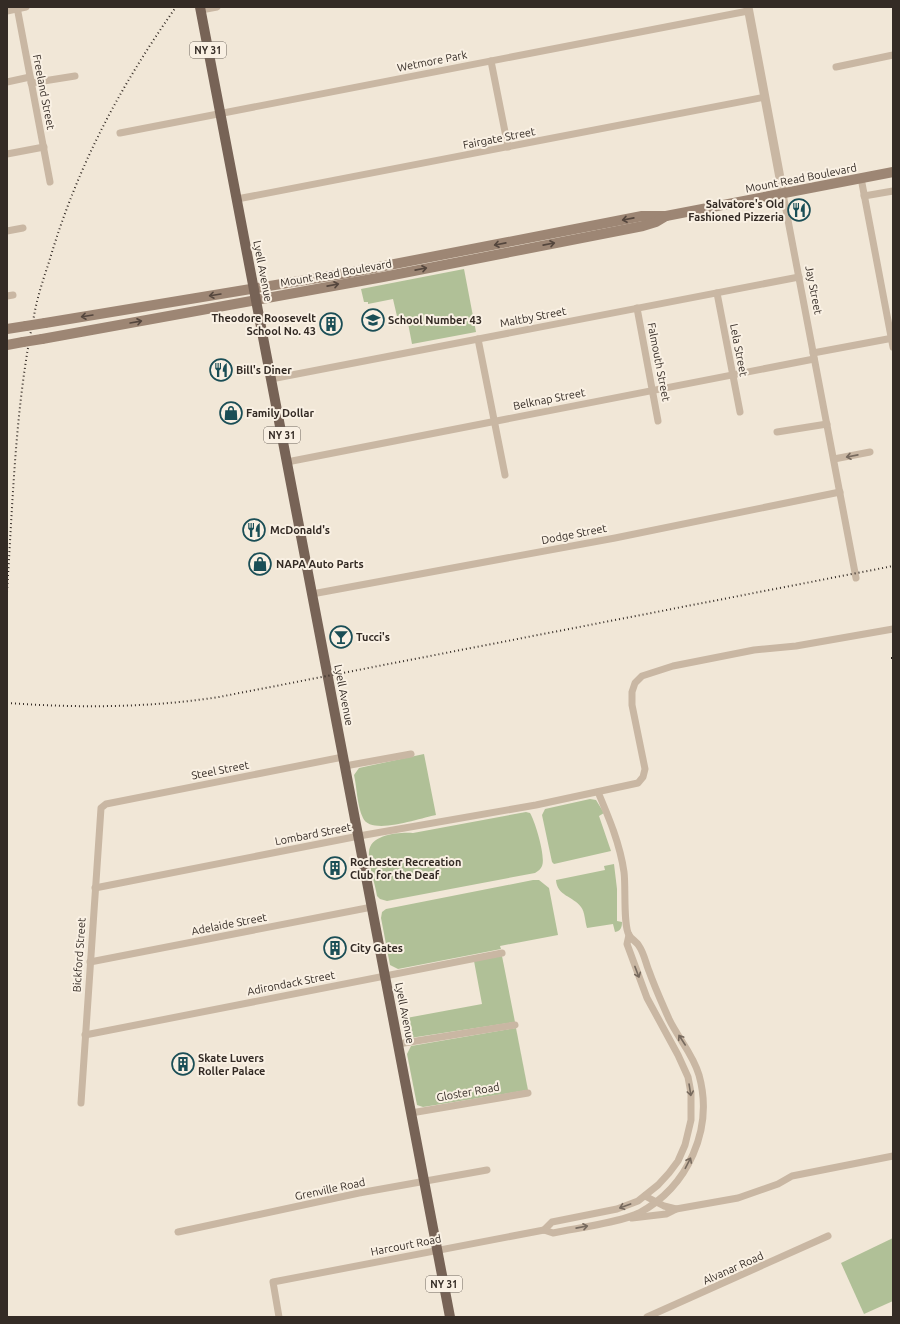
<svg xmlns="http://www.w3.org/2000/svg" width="900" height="1324" viewBox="0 0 900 1324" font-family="Ubuntu,sans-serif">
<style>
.green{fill:#b0c097}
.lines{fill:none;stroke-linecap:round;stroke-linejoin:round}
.minor{stroke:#c9b7a3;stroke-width:7}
.tertiary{stroke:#c9b7a3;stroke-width:9}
.secondary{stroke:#9d8674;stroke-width:10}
.primary{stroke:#776356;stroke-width:10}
.rail{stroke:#342b25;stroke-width:2;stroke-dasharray:1 3;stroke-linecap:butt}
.secondary-bridge{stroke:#9d8674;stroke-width:10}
.oneway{stroke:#54463d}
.oneway2{stroke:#776a5e}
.labels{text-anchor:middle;stroke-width:4;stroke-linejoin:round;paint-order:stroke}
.shield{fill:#f9f0e3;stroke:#6f665e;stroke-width:1}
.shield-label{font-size:10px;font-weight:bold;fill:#342b25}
.street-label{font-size:11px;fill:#342b25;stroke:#f9f0e3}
.poi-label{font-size:11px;font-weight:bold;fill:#342b25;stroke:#f9f0e3;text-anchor:start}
</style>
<rect width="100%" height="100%" fill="#f1e7d7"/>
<!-- green -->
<g class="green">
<path d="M464,269L476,332L412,344L408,323L399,325L393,299L368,304V302H364L361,289Z"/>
<path d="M424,754L436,815C420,818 371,836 363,818C357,806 357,788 354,775L359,768Z"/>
<path d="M590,799L596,800L604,813L599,816L611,851L554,864L552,862L542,815L545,809Z"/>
<path d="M526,812L530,813C535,821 546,857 542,866C541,869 538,871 535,873L387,901L380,899L377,896C375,883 368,864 369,852C370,834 400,832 413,833Z"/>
<path d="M614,864L617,889V921L622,922C622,927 621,931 615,932L613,924L587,928C585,922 585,912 581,907C573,896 557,896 556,880L605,870L604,866Z"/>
<path d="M533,880H539L549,888L558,935L500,946L501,949L398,969L390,965L381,918L382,912L386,909Z"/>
<path d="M502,956L515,1022L410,1038L405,1036L401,1019L482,1004L474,961Z"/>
<path d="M516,1028L528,1090L423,1107L417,1105L407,1054L411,1046Z"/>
<path d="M893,1238V1301L864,1314L841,1263Z"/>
</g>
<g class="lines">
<!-- minor -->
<g class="minor">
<path d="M17,7L50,182"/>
<path d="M201,10L217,7"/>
<path d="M7,11L26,7"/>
<path d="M491,61L508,147"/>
<path d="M836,67L893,55"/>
<path d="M7,82L30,77"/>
<path d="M31,83L75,76"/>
<path d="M120,133L748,11"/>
<path d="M7,154L44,147"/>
<path d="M861,178L893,347"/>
<path d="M783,194L856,578"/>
<path d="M864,196L893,191"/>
<path d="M237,199L765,97"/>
<path d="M7,231L23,228"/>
<path d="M717,293L740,412"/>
<path d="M7,296L13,295"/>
<path d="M637,308L658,421"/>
<path d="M478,339L505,475"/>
<path d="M813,353L893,338"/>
<path d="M271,379L799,277"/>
<path d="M777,432L827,424"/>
<path d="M834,459L870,452"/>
<path d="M287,462L814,359"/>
<path d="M312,594L615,538L840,492"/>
<path d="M345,766L411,754"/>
<path d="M95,888L359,836L536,805L638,783L643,777L645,769L632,705V692L635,683L642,676L673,666L754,650L796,646L893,629"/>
<path d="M90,962L372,907"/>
<path d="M85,1035L502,953"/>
<path d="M398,1044L515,1025"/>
<path d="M81,1103L101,808L106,804L343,757"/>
<path d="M411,1113L528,1093"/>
<path d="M645,1196L664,1206L676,1209"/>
<path d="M632,1218L666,1214L676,1209L738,1198L778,1184L792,1176L893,1156"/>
<path d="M544,1230L552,1222L617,1209L638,1201L658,1185L669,1173L678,1161L685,1145L691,1120V1093L688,1077L678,1055L647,998L627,944L629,935"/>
<path d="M178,1232L359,1193L487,1170"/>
<path d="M279,1317L273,1282L544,1230L553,1233C576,1228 619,1223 639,1213C688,1187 714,1129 699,1075C693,1054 678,1038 669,1019C662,1003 655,988 649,971C646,964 644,953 639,946C637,942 631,939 629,935C623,925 626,887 624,872C620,844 609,818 598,792"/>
<path d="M647,1317L828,1236"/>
</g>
<!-- tertiary -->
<path class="tertiary" d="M748,7L783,194"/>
<!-- secondary -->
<g class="secondary">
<path d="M45,323L348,273L642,216H666L893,172"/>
<path d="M7,329L26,326"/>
<path d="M42,339L383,277L643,226L656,222L666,216"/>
<path d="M7,345L23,342"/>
</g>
<!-- primary -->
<path class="primary" d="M200,7L450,1317"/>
<!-- rail -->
<g class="rail">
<path d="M7,592C13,500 15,407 34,316C37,298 43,280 49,262C77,167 119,88 176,7"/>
<path d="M891,658H893"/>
<path d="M7,703C78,708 148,708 219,697L893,566"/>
</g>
<!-- secondary-bridge -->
<g class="secondary-bridge">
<path d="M26,326L45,323"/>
<path d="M23,342L42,339"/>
</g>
</g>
<!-- one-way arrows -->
<defs><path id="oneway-shaft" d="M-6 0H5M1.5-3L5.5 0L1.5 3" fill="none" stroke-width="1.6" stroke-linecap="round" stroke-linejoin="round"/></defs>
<g class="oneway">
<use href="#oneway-shaft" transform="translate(628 219) rotate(169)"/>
<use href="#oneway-shaft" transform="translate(500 244) rotate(169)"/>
<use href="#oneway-shaft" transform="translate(549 244) rotate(-11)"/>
<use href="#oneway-shaft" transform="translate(421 269) rotate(-11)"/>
<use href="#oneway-shaft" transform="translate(333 285) rotate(-11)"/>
<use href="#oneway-shaft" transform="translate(215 295) rotate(171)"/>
<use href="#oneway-shaft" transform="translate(87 316) rotate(171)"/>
<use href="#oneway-shaft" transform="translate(136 322) rotate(-10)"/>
</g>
<g class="oneway2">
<use href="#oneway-shaft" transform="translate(852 456) rotate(169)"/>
<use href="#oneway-shaft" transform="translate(637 972) rotate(69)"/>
<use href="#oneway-shaft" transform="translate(682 1040) rotate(-123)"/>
<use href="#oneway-shaft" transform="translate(690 1090) rotate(81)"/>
<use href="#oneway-shaft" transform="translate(688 1163) rotate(-63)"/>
<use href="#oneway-shaft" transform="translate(625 1206) rotate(160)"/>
<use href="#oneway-shaft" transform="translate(582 1227) rotate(-11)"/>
</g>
<!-- icons -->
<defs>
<g id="restaurant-ring" transform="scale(1.15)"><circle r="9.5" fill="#f9f0e3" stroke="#1a4e56" stroke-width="1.5"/><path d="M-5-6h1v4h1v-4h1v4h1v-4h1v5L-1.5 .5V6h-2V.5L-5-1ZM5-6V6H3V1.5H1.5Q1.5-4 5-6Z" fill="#1a4e56"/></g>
<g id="school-ring" transform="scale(1.15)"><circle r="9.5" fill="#f9f0e3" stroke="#1a4e56" stroke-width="1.5"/><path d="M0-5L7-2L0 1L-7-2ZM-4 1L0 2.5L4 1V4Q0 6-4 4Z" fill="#1a4e56"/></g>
<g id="building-ring" transform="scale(1.15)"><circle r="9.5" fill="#f9f0e3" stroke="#1a4e56" stroke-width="1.5"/><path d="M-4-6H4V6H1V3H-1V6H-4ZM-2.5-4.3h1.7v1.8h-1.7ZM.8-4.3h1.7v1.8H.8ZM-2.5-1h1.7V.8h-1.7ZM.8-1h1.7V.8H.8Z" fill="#1a4e56"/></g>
<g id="shop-ring" transform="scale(1.15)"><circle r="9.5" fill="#f9f0e3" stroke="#1a4e56" stroke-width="1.5"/><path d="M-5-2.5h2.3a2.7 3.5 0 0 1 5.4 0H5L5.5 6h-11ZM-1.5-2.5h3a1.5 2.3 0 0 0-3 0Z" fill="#1a4e56"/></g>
<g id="bar-ring" transform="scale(1.15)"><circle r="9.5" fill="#f9f0e3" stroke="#1a4e56" stroke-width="1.5"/><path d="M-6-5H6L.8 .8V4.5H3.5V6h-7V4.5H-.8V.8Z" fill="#1a4e56"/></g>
</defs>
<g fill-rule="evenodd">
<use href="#restaurant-ring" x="799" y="210"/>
<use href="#school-ring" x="373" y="320"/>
<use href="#building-ring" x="331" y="324"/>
<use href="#restaurant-ring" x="221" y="370"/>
<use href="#shop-ring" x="231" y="413"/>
<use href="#restaurant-ring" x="254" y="530"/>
<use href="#shop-ring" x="260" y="564"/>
<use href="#bar-ring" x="341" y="637"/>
<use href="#building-ring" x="335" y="868"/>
<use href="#building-ring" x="335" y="948"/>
<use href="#building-ring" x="183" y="1064"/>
</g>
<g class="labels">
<!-- shield labels -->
<g class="shield">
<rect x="190" y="42" width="36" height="16" rx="3"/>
<rect x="264" y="427" width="36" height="16" rx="3"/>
<rect x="426" y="1276" width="36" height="16" rx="3"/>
</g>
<g class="shield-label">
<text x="208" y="54">NY 31</text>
<text x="282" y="439">NY 31</text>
<text x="444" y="1288">NY 31</text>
</g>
<!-- street labels -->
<g class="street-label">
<text transform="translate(432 61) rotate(-11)" y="4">Wetmore Park</text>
<text transform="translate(44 92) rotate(79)" y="4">Freeland Street</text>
<text transform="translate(499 138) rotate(-11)" y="4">Fairgate Street</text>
<text transform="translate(801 178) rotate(-11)" y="4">Mount Read Boulevard</text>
<text transform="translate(263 271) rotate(79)" y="4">Lyell Avenue</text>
<text transform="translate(336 273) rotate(-10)" y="4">Mount Read Boulevard</text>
<text transform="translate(814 290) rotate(79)" y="4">Jay Street</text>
<text transform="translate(533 317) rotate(-11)" y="4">Maltby Street</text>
<text transform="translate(739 350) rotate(79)" y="4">Lela Street</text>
<text transform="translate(659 362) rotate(79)" y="4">Falmouth Street</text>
<text transform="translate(549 399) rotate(-11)" y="4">Belknap Street</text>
<text transform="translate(574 534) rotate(-11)" y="4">Dodge Street</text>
<text transform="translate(344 695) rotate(79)" y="4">Lyell Avenue</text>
<text transform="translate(220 770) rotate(-11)" y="4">Steel Street</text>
<text transform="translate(313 834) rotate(-11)" y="4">Lombard Street</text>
<text transform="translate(229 924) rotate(-11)" y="4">Adelaide Street</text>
<text transform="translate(79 955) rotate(-86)" y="4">Bickford Street</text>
<text transform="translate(291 983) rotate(-11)" y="4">Adirondack Street</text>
<text transform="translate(405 1013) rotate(79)" y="4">Lyell Avenue</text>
<text transform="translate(468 1092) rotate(-10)" y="4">Gloster Road</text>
<text transform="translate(330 1189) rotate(-12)" y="4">Grenville Road</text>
<text transform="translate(406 1245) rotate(-11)" y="4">Harcourt Road</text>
<text transform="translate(733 1268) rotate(-24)" y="4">Alvanar Road</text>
</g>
<!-- poi labels -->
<g class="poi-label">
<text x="784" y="208" text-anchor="end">Salvatore's Old<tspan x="784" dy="13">Fashioned Pizzeria</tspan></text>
<text x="316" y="322" text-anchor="end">Theodore Roosevelt<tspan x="316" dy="13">School No. 43</tspan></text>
<text x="388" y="324">School Number 43</text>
<text x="236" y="374">Bill's Diner</text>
<text x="246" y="417">Family Dollar</text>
<text x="270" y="534">McDonald's</text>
<text x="276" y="568">NAPA Auto Parts</text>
<text x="356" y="641">Tucci's</text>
<text x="350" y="866">Rochester Recreation<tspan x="350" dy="13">Club for the Deaf</tspan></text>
<text x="350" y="952">City Gates</text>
<text x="198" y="1062">Skate Luvers<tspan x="198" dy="13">Roller Palace</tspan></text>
</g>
</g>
<!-- border -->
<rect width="900" height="1324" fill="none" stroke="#342b25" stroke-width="16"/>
</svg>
